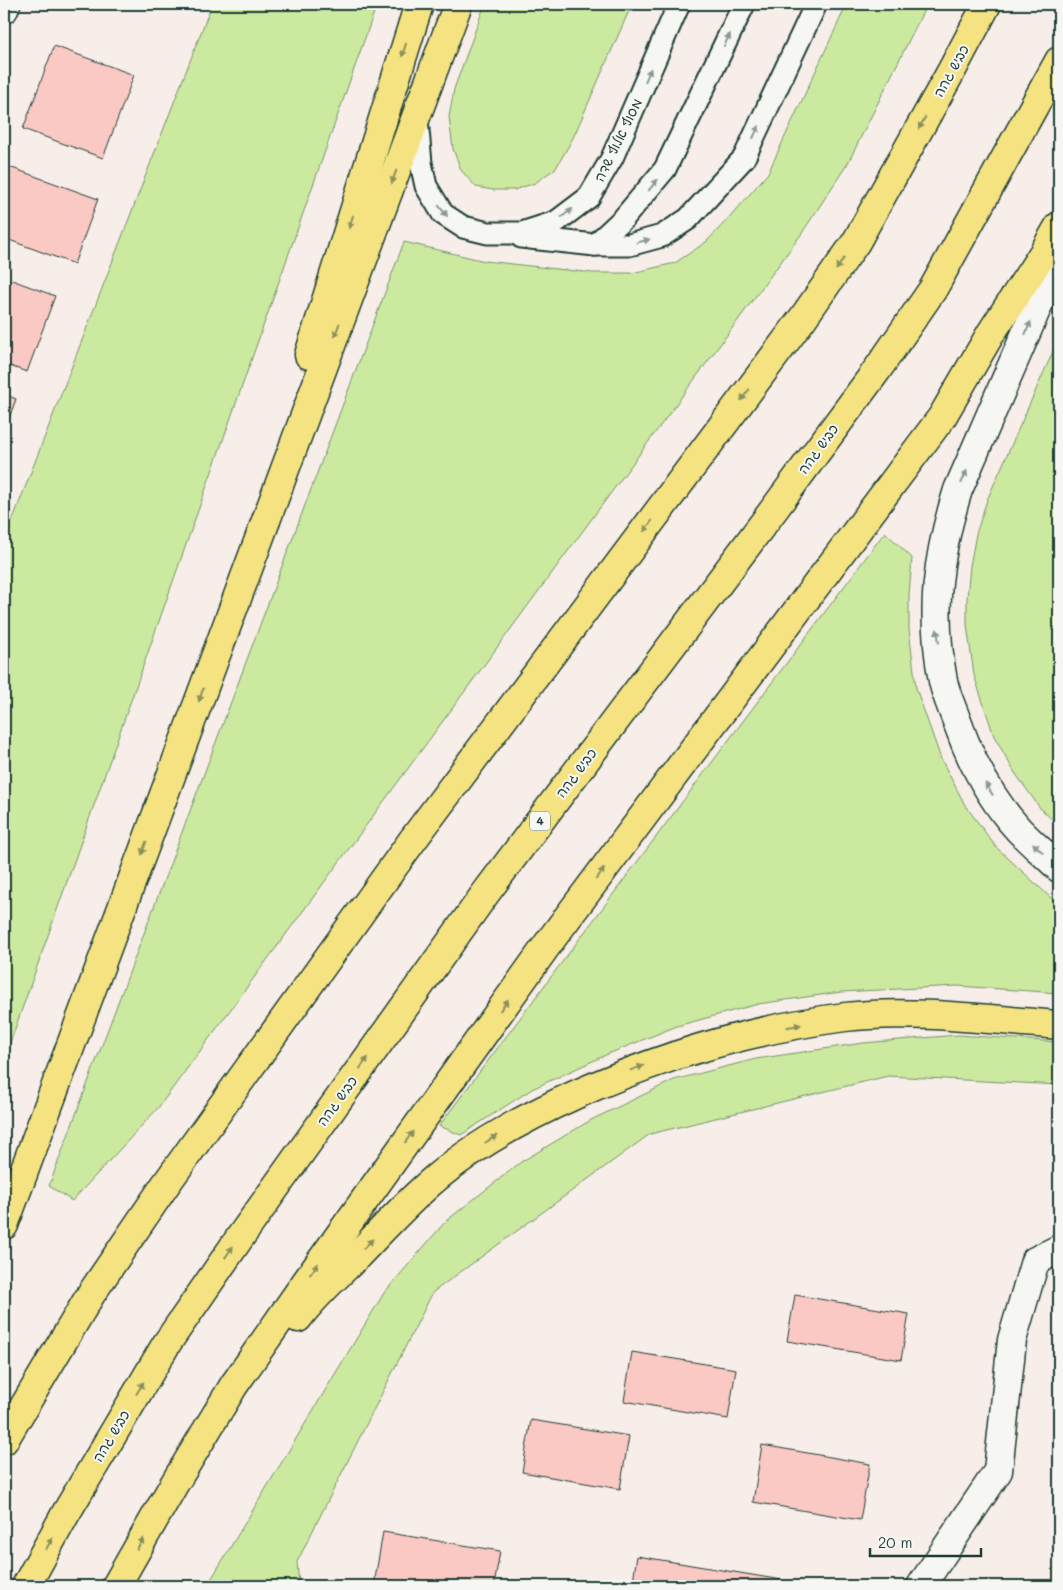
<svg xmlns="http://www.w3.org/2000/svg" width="1063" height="1590" viewBox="0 0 1063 1590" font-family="Mali,'Playpen Sans Hebrew',sans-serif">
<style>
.green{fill:#cce9a0;stroke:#76936a}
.building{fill:#fac9c3;stroke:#1f3d34}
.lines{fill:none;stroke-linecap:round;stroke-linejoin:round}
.lane-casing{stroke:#1f3d34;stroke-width:25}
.street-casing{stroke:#1f3d34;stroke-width:31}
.secondary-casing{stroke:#1f3d34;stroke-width:31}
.highway-casing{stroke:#1f3d34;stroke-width:31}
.lane{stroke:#f6f6f2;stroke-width:21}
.street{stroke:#f6f6f2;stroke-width:28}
.secondary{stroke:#f6f6f2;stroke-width:28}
.highway{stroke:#f5e382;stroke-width:28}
.oneway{fill:#8a9a93}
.oneway2{fill:#8a905b}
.labels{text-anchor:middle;stroke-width:4;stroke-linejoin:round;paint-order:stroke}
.shield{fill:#f6f6f2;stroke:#60746d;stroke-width:1}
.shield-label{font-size:12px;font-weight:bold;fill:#1f3d34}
.street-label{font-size:14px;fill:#1f3d34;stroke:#f6f6f2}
</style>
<rect width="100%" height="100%" fill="#f7ede9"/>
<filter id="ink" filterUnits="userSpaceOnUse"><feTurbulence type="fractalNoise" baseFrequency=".02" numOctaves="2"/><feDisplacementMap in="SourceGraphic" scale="10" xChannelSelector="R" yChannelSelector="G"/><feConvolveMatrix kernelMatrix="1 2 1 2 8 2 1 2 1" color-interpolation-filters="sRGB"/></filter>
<g filter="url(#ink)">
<!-- green -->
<g class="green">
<path d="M212,4H377L4,1060V542Z"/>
<path d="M485,4H632L573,138L556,168L535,183L514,190H493L476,187L461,170L453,149L449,117L454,89Z"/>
<path d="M847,4H927L848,163L800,236L158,1108L72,1201L49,1186L404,242L485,261L593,273H632L675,263L706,242L731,216L768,173Z"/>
<path d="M1059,338V826L1040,808L1015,773L994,736L974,675L967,625V598L970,566L976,534L987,500Z"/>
<path d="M885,532L912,558L909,595V629L916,688L941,759L965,805L996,847L1050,897L1059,903V993L957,986L841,992L758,1004L677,1026L608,1054L532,1089L461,1135L439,1126Z"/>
<path d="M958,1035L1059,1042V1085L888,1076L650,1134L433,1292L297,1562L299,1586H207L384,1293L446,1221L521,1162L591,1120L674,1080L756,1059L863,1043Z"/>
</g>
<!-- building -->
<g class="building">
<path d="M54,46L134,75L103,158L23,129Z"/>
<path d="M4,165L98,199L74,264L4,238Z"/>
<path d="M4,277L55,296L27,372L4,364Z"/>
<path d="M4,394L16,399L4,432Z"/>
<path d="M795,1295L909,1314L901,1360L787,1341Z"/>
<path d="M632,1352L736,1369L728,1419L624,1401Z"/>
<path d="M531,1420L629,1436L620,1489L522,1472Z"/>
<path d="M762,1445L870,1464L860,1520L753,1502Z"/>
<path d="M383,1532L500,1551L494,1586H383L374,1585Z"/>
<path d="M637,1556L782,1580L781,1586H632Z"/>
</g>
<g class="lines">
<!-- lane casing -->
<g class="lane-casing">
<g id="lane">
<path d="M417,119L421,163L426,186L443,214L463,227L488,233H522L556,222L589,197L612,158L679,4"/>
<path d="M521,237L595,245H629L662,236L688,219L744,158L816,4"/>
<path d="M595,245L623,219L665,169L744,4"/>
</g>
</g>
<!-- street casing -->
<g class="street-casing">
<g id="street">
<path d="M4,9L6,4"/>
<path d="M921,1586L998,1471L1012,1340L1035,1261L1059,1249"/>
</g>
</g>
<!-- secondary casing -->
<g class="secondary-casing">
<path id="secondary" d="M1059,257L958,490C937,557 930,611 943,681C946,695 953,710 958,724C971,761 991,799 1018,829C1031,843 1046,855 1059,868"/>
</g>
<!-- highway casing -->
<g class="highway-casing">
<g id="highway">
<path d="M309,355L419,4"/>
<path d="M4,1225L458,4"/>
<path d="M298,1318C315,1295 337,1276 357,1256C383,1229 408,1201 437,1177C478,1143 528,1116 577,1094C662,1056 752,1029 845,1017C912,1009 991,1020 1059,1025"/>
<path d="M4,1440L91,1294L166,1184L412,841L803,318L856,242L952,70L987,4"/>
<path d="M26,1586L66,1513L167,1343L241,1236L485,894L775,508L877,370L933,289L1059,61"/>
<path d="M116,1586L173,1486L234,1385L306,1282L550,941L942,417L991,333L1044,252L1059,226"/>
</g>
</g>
<!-- lane -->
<use href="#lane" class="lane"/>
<!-- street -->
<use href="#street" class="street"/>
<!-- secondary -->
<use href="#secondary" class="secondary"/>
<!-- highway -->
<use href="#highway" class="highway"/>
</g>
<!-- one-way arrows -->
<defs><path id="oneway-solid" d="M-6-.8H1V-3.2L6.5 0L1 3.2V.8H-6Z" transform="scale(1.25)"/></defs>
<g class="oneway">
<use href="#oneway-solid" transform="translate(727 40) rotate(-64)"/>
<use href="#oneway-solid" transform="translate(648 75) rotate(-67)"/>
<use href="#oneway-solid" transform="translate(756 132) rotate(-65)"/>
<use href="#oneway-solid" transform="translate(653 185) rotate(-52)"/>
<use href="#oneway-solid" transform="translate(443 211) rotate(51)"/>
<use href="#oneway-solid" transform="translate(567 213) rotate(-37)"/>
<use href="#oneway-solid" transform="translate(643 241) rotate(-14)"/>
<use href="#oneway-solid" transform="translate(1028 328) rotate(-67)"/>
<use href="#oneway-solid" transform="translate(964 477) rotate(-67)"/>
<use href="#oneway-solid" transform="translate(938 636) rotate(-98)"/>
<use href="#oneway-solid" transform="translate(989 789) rotate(-122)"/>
<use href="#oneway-solid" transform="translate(1038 848) rotate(-137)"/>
</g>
<g class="oneway2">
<use href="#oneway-solid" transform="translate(404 50) rotate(107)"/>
<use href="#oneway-solid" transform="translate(922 123) rotate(119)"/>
<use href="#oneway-solid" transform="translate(394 177) rotate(110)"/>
<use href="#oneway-solid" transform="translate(351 222) rotate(107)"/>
<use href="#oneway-solid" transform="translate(840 264) rotate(124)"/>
<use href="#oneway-solid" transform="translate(337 330) rotate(110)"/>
<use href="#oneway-solid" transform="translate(745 395) rotate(126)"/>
<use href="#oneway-solid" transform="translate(648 526) rotate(127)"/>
<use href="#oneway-solid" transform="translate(201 695) rotate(110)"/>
<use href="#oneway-solid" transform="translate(144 848) rotate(110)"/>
<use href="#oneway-solid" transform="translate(600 874) rotate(-53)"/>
<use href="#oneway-solid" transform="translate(504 1005) rotate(-54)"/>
<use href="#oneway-solid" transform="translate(794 1026) rotate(-10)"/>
<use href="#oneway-solid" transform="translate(364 1063) rotate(-54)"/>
<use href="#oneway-solid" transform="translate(637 1068) rotate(-19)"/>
<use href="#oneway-solid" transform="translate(409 1137) rotate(-54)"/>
<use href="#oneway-solid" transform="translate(491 1139) rotate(-32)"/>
<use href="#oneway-solid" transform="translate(368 1244) rotate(-46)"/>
<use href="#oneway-solid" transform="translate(229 1252) rotate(-55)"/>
<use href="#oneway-solid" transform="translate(314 1269) rotate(-54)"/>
<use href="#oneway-solid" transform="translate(140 1388) rotate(-59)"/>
<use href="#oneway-solid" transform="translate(49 1544) rotate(-61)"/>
<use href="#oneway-solid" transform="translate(140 1544) rotate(-60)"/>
</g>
</g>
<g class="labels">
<!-- shield labels -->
<rect class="shield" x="530" y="811.5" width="20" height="19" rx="4"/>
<g class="shield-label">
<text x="540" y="825">4</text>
</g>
<!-- street labels -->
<g class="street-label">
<text transform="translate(951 71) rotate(-61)" y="5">כביש גהה</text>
<text transform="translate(618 140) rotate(-64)" y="5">מסוף אלוף שדה</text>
<text transform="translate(818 449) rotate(-54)" y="5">כביש גהה</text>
<text transform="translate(576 773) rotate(-53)" y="5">כביש גהה</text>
<text transform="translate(337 1101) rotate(-54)" y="5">כביש גהה</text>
<text transform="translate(111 1436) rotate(-59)" y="5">כביש גהה</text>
</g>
</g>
<!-- margin -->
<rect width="1063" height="1590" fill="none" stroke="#f6f6f2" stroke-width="20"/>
<rect x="10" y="10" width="1043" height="1570" fill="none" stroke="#1f3d34" stroke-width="2" filter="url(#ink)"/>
<!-- scale -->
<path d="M870 1548v8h111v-8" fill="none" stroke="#1f3d34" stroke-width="2.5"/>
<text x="878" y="1548" font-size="15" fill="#1f3d34" stroke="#f6f6f2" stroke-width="4" paint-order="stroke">20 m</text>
</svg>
